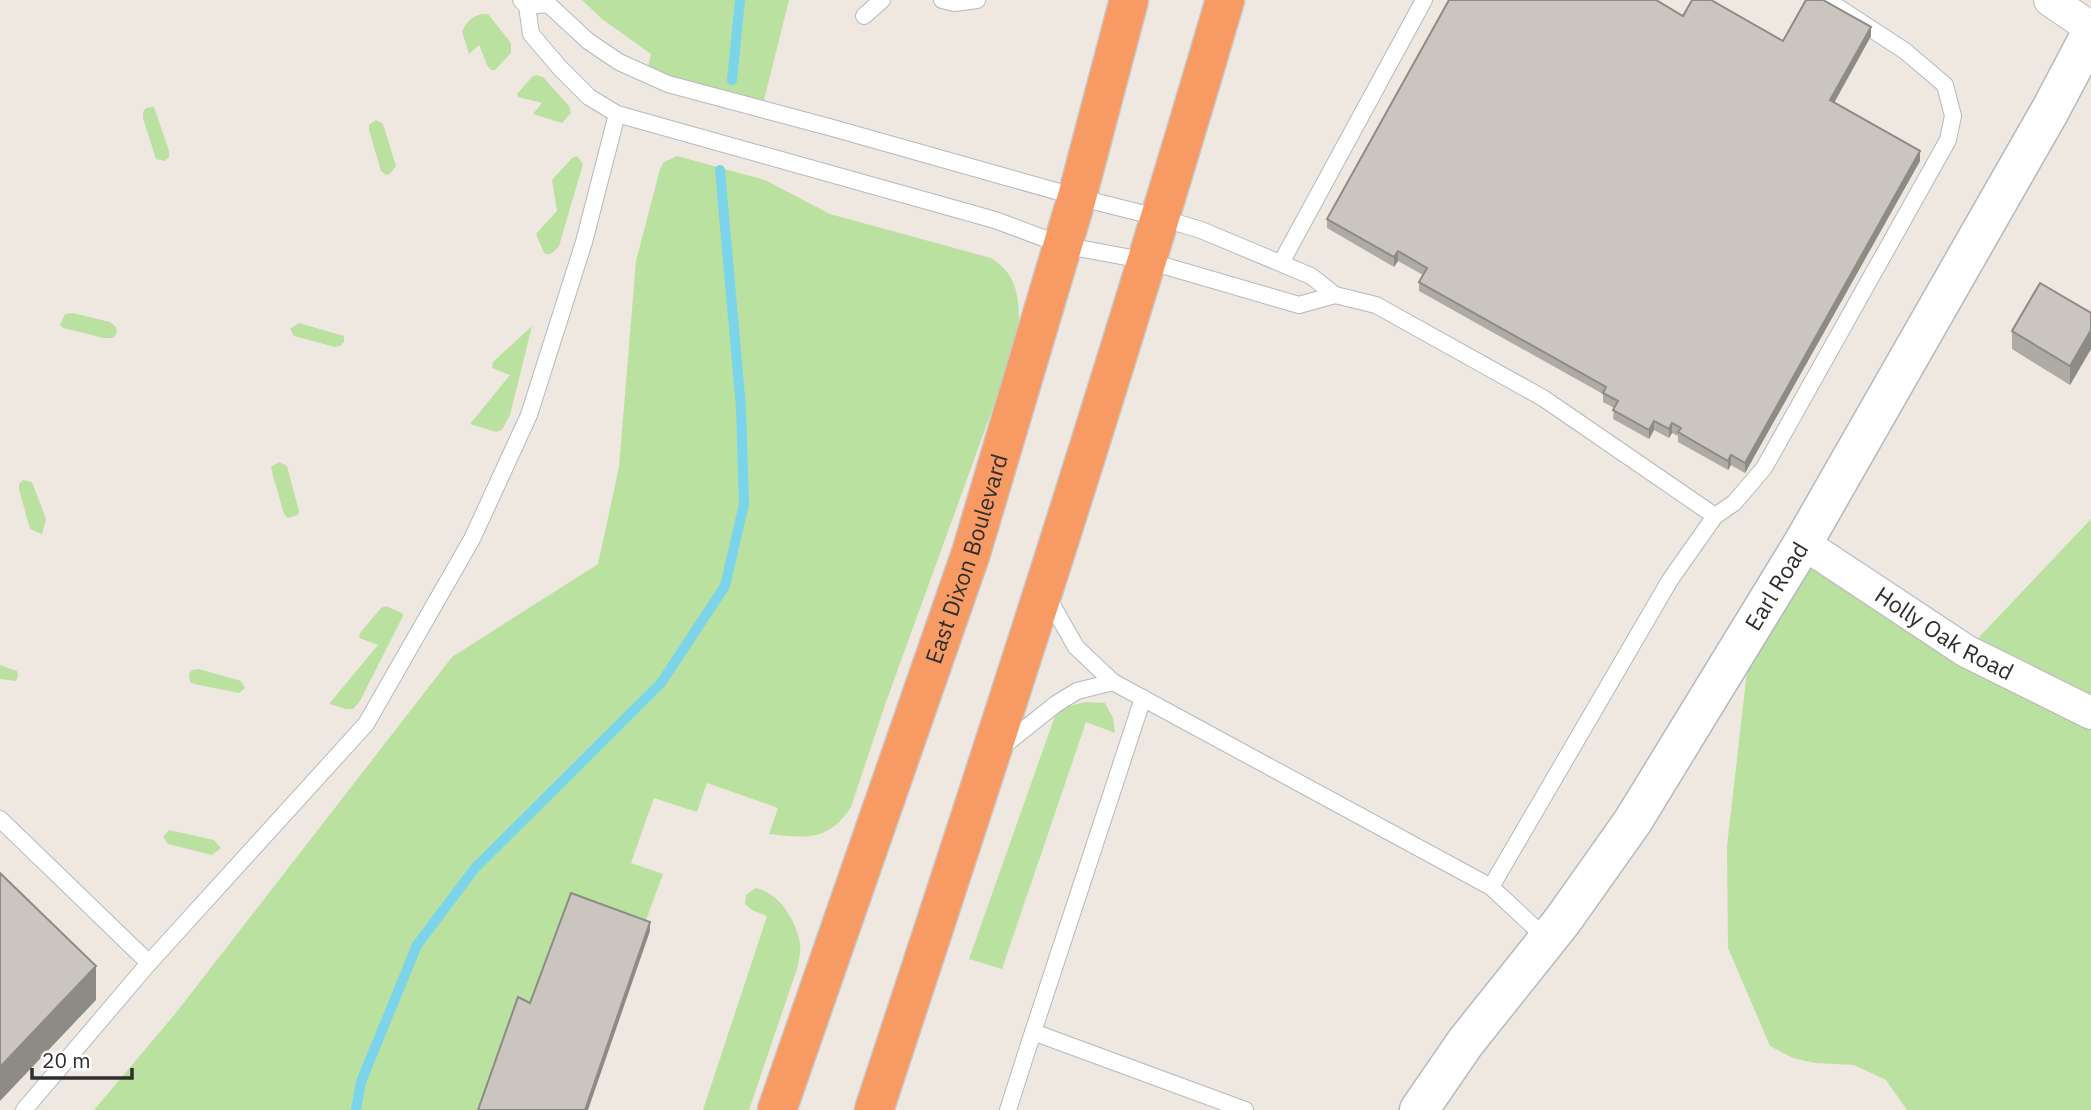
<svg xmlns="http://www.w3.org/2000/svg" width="2091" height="1110" viewBox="0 0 2091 1110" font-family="'IBM Plex Sans',sans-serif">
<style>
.green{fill:#bbe1a1}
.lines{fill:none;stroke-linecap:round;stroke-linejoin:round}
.stream{stroke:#7bd4ea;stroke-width:10}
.lane-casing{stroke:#b5b8c0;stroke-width:18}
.street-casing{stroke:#b5b8c0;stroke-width:34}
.secondary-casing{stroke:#b5b8c0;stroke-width:41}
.highway-casing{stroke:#c9c9c9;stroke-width:41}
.lane{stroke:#fff;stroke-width:16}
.street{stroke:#fff;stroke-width:32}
.secondary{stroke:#fff;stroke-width:38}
.highway{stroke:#f79a64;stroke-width:38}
.wall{fill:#aeaaa4}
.shaded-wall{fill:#8d8b86}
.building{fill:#cac6bf;stroke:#8d8b86;stroke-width:2}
.labels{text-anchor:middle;stroke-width:5;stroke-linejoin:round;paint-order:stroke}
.street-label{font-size:23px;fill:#2e2e2e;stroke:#fff}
</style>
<rect width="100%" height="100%" fill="#eee8e1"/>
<!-- green -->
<g class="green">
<path d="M582,0H789L762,108L646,76L651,54L602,19Z"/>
<path d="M488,14L511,43V53L495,70H491L487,65L479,45L469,54L462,32C466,21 475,13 488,14Z"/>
<path d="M536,75L543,77L569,106L571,113L562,123L533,114L542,103L518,97L517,94L532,77Z"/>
<path d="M154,107L169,151V157L165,161L156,159L143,118V112L146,108Z"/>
<path d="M376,120L383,124L396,166L390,174L386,175L381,171L369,130V125Z"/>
<path d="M577,156L583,164L559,246C554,251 551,257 544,253L536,234L557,211L552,180L572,158Z"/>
<path d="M677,156L765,180L830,214L991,258C1021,276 1019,305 1019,336L886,702L851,807C828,842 806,838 769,834L778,808L707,783L697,812L654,798L631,863L663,874L643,928L530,1013L481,1110H94L175,1014L452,657L598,564L619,467L636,261L660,169L664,162Z"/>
<path d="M73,313L110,322L116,327L117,333L113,338H104L63,328L60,325L65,314Z"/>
<path d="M299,323L344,336V342L340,346L335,347L294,336L290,329Z"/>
<path d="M532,326L510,415L502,430L496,432L470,424L510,375L492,368L493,362Z"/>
<path d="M279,462L287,466L299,511L298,515L288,518L284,514L272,472L271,467Z"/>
<path d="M23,480L32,482L46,519L42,534L30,529L19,489V484Z"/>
<path d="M2091,519V1110H1907L1886,1080L1854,1065L1815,1063L1793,1058L1770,1046L1728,948L1727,846L1746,680L1756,618L1803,542L1966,651Z"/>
<path d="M386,606L402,613L403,616L360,701L353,709H346L329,704L378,645L359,638L360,633L381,608Z"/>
<path d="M0,665L17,671L18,676L16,681L0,679Z"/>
<path d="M199,669L241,681L245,688L239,693L194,684L190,682L189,674L192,670Z"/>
<path d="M1085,702L1105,703L1113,718L1115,733L1086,722L1002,969L969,959L1055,716L1066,707Z"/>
<path d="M169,830L214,840L221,848L212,855L168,844L163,837Z"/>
<path d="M755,888C779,892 796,920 800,943C801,950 799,959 798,966L749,1110H703L767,916L752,910L745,904L746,895Z"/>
</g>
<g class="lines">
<!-- stream -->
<g class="stream">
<path d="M732,80L740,0"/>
<path d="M356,1110L361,1082L417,945L475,868L661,683L725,586L744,504L741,408L720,170"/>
</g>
<!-- lane casing -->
<g class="lane-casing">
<g id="lane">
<path d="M521,0L527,6L531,34L560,68L589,97L617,114L995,220L1062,245L1148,261L1299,305L1335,295"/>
<path d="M942,0L954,3L977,0"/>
<path d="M527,6L548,4L588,41L619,62L668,84L829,127L1077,197L1161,218L1201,230L1311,276L1335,295L1376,305L1543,398L1715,516"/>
<path d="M864,16L882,0"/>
<path d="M1281,263L1424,0"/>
<path d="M1047,596L1076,647L1113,682L1491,887L1548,940"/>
<path d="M1002,747L1056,704L1077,691L1113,682"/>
<path d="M0,819L149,963"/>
<path d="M1491,887L1670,580L1715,516L1734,503L1764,468L1948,140L1953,116L1945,85L1905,51L1827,0"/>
<path d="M1033,1032L1143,698"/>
<path d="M24,1110L149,963L366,724L472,539L529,415L584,242L617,114"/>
<path d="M1008,1110L1033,1032L1245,1110"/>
</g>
</g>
<!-- street casing -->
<g class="street-casing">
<g id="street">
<path d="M2050,0L2091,28"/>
<path id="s1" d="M1803,543L1966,651L2091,713"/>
</g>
</g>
<!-- secondary casing -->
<g class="secondary-casing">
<g id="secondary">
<path id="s2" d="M1419,1110L1465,1043L1563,920L1633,821L1803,543L2051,109L2091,33"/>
</g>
</g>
<!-- highway casing -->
<g class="highway-casing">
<g id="highway">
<path id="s3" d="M777,1110L971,553L1077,197L1129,0"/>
<path d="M874,1110C996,741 1116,372 1225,0"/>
</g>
</g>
<!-- lane -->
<use href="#lane" class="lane"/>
<!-- street -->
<use href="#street" class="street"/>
<!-- secondary -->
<use href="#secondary" class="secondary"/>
<!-- highway -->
<use href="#highway" class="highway"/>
</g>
<!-- wall -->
<g class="wall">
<path d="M1683,16L1783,41L1871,36L1834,103L1920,161L1745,473L1731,465L1728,470L1678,442V436L1672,433L1669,438L1654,430L1649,439L1613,419L1614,408L1603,402V394L1419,291V282L1423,275L1398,261L1394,267L1327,228V219Z"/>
<path d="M2091,313V349L2070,385L2012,349V331Z"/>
</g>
<!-- shaded-wall -->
<g class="shaded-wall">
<path d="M1871,27V36L1830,110V100Z"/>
<path d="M1920,151V161L1745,473V463Z"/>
<path d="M1398,251V261L1394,267V257Z"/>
<path d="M2091,330V349L2070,385V366Z"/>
<path d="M1654,421V430L1649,439V430Z"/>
<path d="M1672,423V433L1669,438V429Z"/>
<path d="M1731,455V465L1728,470V461Z"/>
<path d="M650,922V931L588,1110H585Z"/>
<path d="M96,966V1000L0,1101V1067Z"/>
</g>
<!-- building -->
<g class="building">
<path d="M1449,0H1656L1683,16L1692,0H1711L1783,41L1806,0H1823L1871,27L1830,100L1920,151L1745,463L1731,455L1728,461L1678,432L1681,428L1672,423L1669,429L1654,421L1649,430L1613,410L1618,401L1603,393L1606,387L1419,282L1427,268L1398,251L1394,257L1327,219Z"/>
<path d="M2040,283L2091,313V330L2070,366L2012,331Z"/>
<path d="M0,873L96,966L0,1067Z"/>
<path d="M571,893L650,922L585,1110H478L518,997L530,1003Z"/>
</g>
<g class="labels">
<!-- street labels -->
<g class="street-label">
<text dy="8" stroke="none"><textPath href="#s3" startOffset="583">East Dixon Boulevard</textPath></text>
<text dy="8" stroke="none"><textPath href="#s2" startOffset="635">Earl Road</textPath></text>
<text dy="8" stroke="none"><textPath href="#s1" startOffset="168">Holly Oak Road</textPath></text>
</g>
</g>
<!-- scale -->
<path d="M32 1068v10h100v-10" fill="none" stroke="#2e2e2e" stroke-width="3.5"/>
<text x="42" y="1068" font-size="21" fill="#2e2e2e" stroke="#ffffff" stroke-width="5" paint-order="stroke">20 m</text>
</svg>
